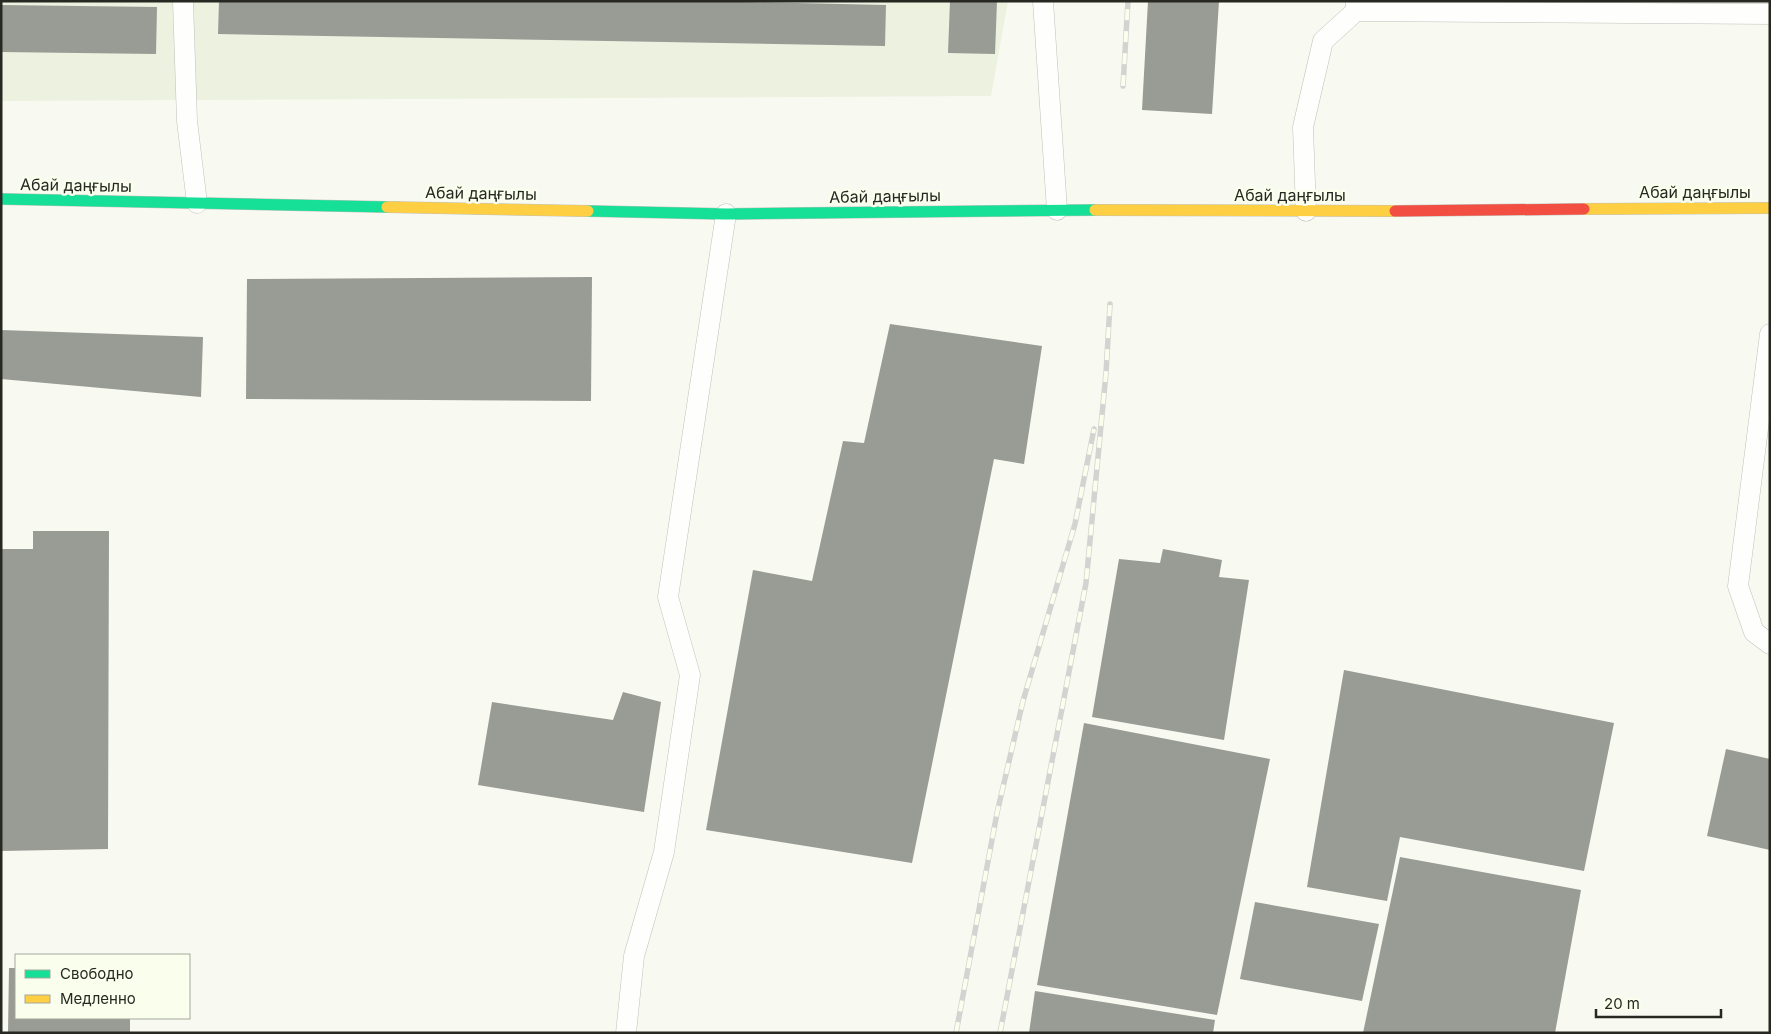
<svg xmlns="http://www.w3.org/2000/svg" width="1771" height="1034" viewBox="0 0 1771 1034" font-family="Inter,sans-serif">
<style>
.built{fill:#ecf1e0}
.building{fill:#999b95}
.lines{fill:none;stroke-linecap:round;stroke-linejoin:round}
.lane-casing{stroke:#bfc1ba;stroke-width:21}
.fast-casing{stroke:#bfc1ba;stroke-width:12}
.slow-casing{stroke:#bfc1ba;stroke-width:12}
.jam-casing{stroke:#bfc1ba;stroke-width:12}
.lane{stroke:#fefefd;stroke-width:20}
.fast{stroke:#16e098;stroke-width:11}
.slow{stroke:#ffcf43;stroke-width:11}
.jam{stroke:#f24e42;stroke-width:11}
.rail-casing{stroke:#d3d3d1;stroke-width:5.5}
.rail{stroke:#f9feed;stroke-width:4;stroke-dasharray:11;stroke-linecap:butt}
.labels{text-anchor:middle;stroke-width:5;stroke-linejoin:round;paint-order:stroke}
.street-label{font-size:16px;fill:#262821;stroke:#f9feed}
</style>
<rect width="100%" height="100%" fill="#f8faf1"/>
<!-- built -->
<path class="built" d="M1,1H1008L991,96L1,101Z"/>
<!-- building -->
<g class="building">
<path d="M219,1H698L886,5L885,46L218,34Z"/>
<path d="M950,1H997L995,54L948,53Z"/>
<path d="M1148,1H1219L1212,114L1142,110Z"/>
<path d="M1,5L157,7L156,54L1,52Z"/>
<path d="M592,277L591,401L246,399L247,279Z"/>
<path d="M890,324L1042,346L1024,464L994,459L912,863L706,830L753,570L812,581L843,441L864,443Z"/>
<path d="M1,330L203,337L201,397L1,379Z"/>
<path d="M33,531H109L108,849L1,851V549H33Z"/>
<path d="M1163,549L1222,560L1219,577L1249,580L1224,740L1092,717L1119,559L1160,563Z"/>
<path d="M1344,670L1614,723L1584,871L1400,837L1387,901L1307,887Z"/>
<path d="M623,692L661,702L644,812L478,785L492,702L613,720Z"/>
<path d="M1084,723L1270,759L1217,1015L1037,985Z"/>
<path d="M1726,749L1770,759V850L1707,836Z"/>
<path d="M1400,857L1581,890L1555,1033H1363Z"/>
<path d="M1255,902L1379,924L1362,1001L1240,979Z"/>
<path d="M9,968H16V1018H130V1033H8Z"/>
<path d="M1035,991L1215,1020L1213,1033H1029Z"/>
</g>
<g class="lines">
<!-- lane casing -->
<g class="lane-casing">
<g id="lane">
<path d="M183,1L187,121L197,203"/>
<path d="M1043,1L1057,210"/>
<path d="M1356,1V11L1770,14"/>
<path d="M1306,211L1303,127L1323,41L1356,11"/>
<path d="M1770,334L1738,586L1754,632L1770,644"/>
<path d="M626,1033L634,956L664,852L690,675L668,597L726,214"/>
</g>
</g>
<!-- fast casing -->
<g class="fast-casing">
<g id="fast">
<path d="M1,199L387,207"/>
<path d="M588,211L726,214L1095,210"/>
</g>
</g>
<!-- slow casing -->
<g class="slow-casing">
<g id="slow">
<path d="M387,207L588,211"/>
<path d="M1584,209L1770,208"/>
<path d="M1095,210L1395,211"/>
</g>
</g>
<!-- jam casing -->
<g class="jam-casing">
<path id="jam" d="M1395,211L1584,209"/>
</g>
<!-- lane -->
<use href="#lane" class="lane"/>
<!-- fast -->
<use href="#fast" class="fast"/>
<!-- slow -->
<use href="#slow" class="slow"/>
<!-- jam -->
<use href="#jam" class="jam"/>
<!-- rail casing -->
<g class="rail-casing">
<g id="rail">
<path d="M1123,86L1128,1"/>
<path d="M956,1033L997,813L1023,701L1075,524L1094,429"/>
<path d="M1000,1033L1086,583L1106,373L1110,304"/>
</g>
</g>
<!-- rail -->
<use href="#rail" class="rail"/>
</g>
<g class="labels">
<!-- street labels -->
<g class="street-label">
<text transform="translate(76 185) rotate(1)" y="6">Абай даңғылы</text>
<text x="1695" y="198">Абай даңғылы</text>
<text transform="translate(481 193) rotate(1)" y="6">Абай даңғылы</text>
<text x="1290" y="201">Абай даңғылы</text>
<text transform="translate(885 196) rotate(-1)" y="6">Абай даңғылы</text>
</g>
</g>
<!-- border -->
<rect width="1771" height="1034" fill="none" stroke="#262821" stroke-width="5"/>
<!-- legend -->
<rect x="15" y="954" width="175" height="65" fill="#f9feed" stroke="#a5a89b"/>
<rect x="25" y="970" width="25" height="8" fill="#16e098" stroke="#a5a89b"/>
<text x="60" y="979" font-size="15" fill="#262821">Свободно</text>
<rect x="25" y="995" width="25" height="8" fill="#ffcf43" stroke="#a5a89b"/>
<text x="60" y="1004" font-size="15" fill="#262821">Медленно</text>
<!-- scale -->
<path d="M1596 1009v8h125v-8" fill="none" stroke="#262821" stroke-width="2.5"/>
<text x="1604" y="1009" font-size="15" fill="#262821" stroke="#f9feed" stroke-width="4" paint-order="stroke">20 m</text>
</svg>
